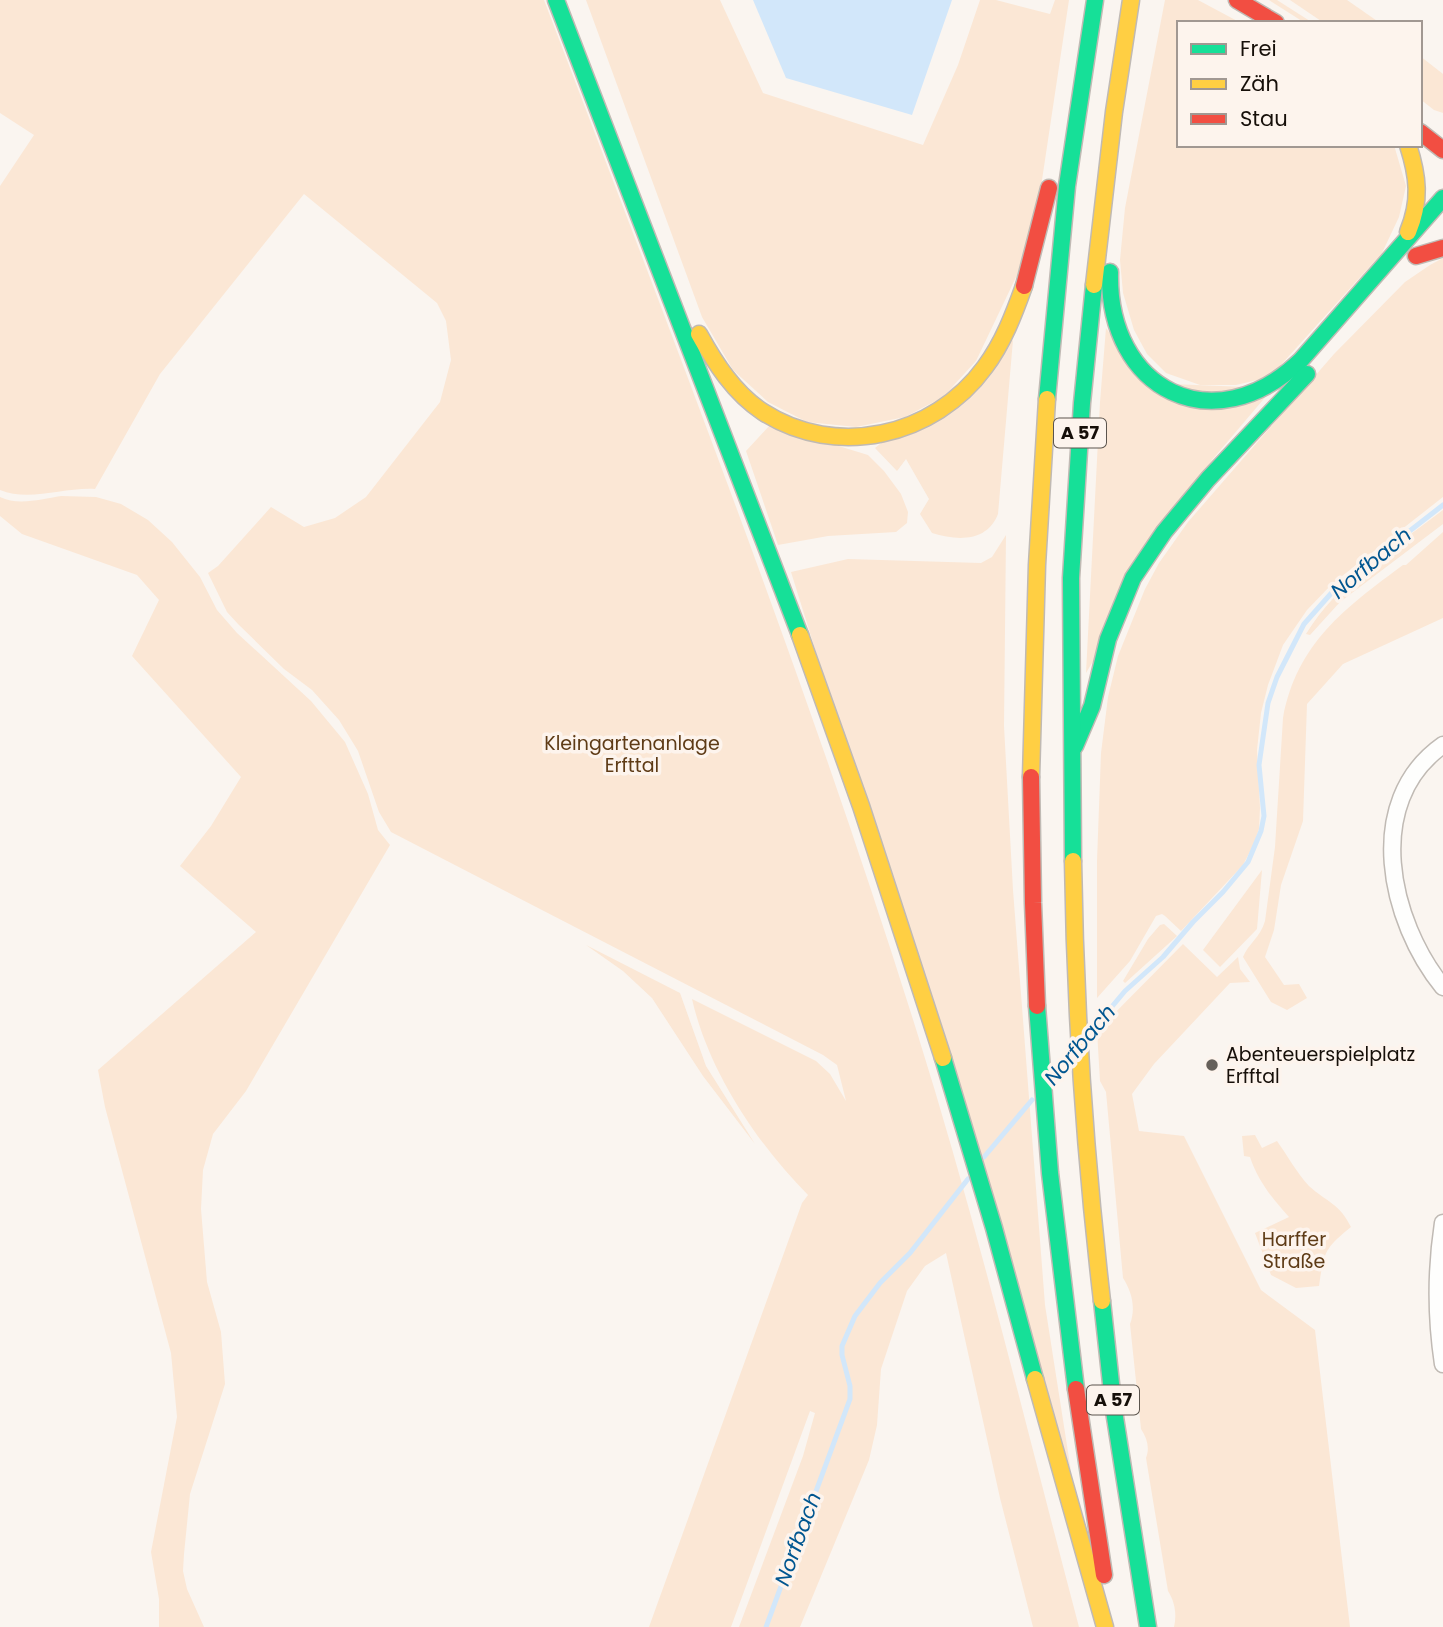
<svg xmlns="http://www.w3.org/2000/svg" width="1443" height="1627" viewBox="0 0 1443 1627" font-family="Poppins,sans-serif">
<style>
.green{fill:#fbe7d5}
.water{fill:#d2e7fa}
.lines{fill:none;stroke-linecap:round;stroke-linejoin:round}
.stream{stroke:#d2e7fa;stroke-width:5}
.street-casing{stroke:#c0bab4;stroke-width:19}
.fast-casing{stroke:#c0bab4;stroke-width:19}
.slow-casing{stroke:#c0bab4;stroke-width:19}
.jam-casing{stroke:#c0bab4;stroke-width:19}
.street{stroke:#fefefd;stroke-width:16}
.fast{stroke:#16e098;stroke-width:16}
.slow{stroke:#ffcf43;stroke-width:16}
.jam{stroke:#f24e42;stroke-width:16}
.poi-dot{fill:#66605a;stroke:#fdf4ed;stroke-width:2.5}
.labels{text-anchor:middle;stroke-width:7;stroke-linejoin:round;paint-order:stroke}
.shield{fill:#fdf4ed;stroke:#5b544d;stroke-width:2}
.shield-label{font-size:18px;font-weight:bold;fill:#160f09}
.park-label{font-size:19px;fill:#5e3b16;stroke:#fdf4ed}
.poi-label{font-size:19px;fill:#160f09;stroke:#fdf4ed;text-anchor:start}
.water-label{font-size:21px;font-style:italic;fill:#005690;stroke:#fdf4ed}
</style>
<rect width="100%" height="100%" fill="#faf5f0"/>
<!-- green -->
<g class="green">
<path d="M0,0H544C674,341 807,681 916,1029C978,1226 1026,1427 1079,1627H1033L1000,1498L946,1253L925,1266L907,1291L881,1369L877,1425L869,1460L800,1627H739L803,1456L815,1413L810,1411L731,1627H649L802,1203L808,1195C757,1144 708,1070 692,999L816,1061L830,1074L846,1101L837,1065L823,1055L391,832L379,812L358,751L339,720L312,690L284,669L238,624L227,612L208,573L218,566L271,507L304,527L335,518L366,497L440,402L451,360L446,321L437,303L304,194L160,374L95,489C65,487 29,502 0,490V186L34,135L0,113Z"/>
<path d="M586,0H720L763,93L923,145L958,65L980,0H996L1050,14L1055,0H1069L1039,200L1017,275L976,361L943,397L905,417L856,427L807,422L768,402L733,370L702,317Z"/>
<path d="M1165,0H1198L1241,23H1179V145H1394L1406,186L1399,217L1382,253L1270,377L1236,385H1200L1166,373L1147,354L1134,330L1123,293L1120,260L1125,208Z"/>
<path d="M1269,0H1277L1313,23H1305Z"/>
<path d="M1290,0H1347L1380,23H1324Z"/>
<path d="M1420,56L1443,74V113L1434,110L1420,99Z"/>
<path d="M1443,258V497L1332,584L1307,610L1283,645L1268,685L1261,713L1257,750L1260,808L1259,829L1253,846L1243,865L1181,931L1165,916L1162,914L1156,916L1130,961L1097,998V861L1101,753L1108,697L1118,656L1145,589L1159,563L1188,522L1334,354L1405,282L1430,265Z"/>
<path d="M1106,328L1145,383L1273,388L1212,460L1086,673L1100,402Z"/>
<path d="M1013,340L998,514C987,542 958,541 932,533L920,514L929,499L906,459L897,471L875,448Z"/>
<path d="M770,425L868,455L884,471L901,494L908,512L907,523L896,532L828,536L778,545L746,451Z"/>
<path d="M61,496L96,497L121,504L148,520L172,542L200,577L217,610L237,633L311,701L345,742L368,794L378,830L390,845L246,1091L213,1134L203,1170L201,1209L207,1282L221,1332L225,1384L190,1494L184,1554L183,1571L187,1589L204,1627H159V1599L151,1552L177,1417L171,1353L105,1107L98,1070L256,932L180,866L211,826L241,777L132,656L159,600L137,575L22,534L0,516V497C18,506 42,499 61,496Z"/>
<path d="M1443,510V524L1340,602L1310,635L1306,634C1339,580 1394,548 1443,510Z"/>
<path d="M1443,532V618L1343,664L1307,704L1303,821L1281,885L1274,930L1265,957L1284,985L1299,984L1307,998L1287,1010L1271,1002L1243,957C1248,944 1260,938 1265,921L1275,847L1283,718C1297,643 1345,608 1403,565H1406Z"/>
<path d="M1006,535L1004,726L1013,890L1045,1305L1071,1471L791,572L848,559L981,563L992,557Z"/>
<path d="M1262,870L1257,929L1220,967L1203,950Z"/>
<path d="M1164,924L1177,936L1125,983L1123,981L1148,939L1160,925Z"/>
<path d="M1183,944L1217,977L1238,957L1240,969L1250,982L1230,983L1154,1064L1132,1094L1139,1131L1184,1136L1261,1290L1315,1330L1350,1627H1174C1177,1615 1175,1602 1168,1591L1146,1458C1150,1448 1147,1438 1141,1429L1130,1324C1136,1308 1132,1292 1123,1278L1106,1092L1100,1081L1097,1031Z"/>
<path d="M586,945L680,993L706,1066L755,1144L703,1076L652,998L623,971Z"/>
<path d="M1255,1135L1262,1148L1277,1141C1287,1155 1297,1173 1309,1186C1328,1203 1339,1203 1351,1227C1324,1249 1324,1252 1319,1286L1296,1288L1271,1275L1255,1233L1289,1217C1272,1198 1258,1181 1250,1157L1244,1156L1242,1136Z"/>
</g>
<!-- water -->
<path class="water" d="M753,0H952L912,115L786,78Z"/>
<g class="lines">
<!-- stream -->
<g class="stream">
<path d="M1089,1034L1125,991L1163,957L1193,922L1223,892L1248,862L1261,831L1264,816L1259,765L1268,703L1277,677L1304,624L1335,589L1443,505"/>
<path d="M1052,1076L1069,1057"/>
<path d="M984,1157L1032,1100"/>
<path d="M766,1627L850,1399V1386L842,1355V1346L855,1316L880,1283L910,1253L968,1179"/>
</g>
<!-- street casing -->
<g class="street-casing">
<g id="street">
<path d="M1443,745C1362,802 1390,922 1443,987"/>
<path d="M1443,1223C1436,1269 1436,1318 1443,1364"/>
</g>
</g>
<!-- fast casing -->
<g class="fast-casing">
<g id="fast">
<path d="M556,0L800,635"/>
<path d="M1110,272C1107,390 1214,444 1301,360L1443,198"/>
<path d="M1047,399L1067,186L1095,0"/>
<path d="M1075,746L1092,706L1108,639L1133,578L1164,532L1208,479L1307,374"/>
<path d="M1073,861L1071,578L1082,403L1094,285"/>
<path d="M1037,1006L1050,1173L1076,1389"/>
<path d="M943,1058L994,1228L1035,1379"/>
<path d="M1102,1301L1114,1411L1148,1627"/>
</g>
</g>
<!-- slow casing -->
<g class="slow-casing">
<g id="slow">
<path d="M1408,145C1418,176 1421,201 1408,232"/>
<path d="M1094,285L1114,112L1131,0"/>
<path d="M699,334C715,363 734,393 763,412C836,459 934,437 985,367C1003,343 1014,314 1024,286"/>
<path d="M800,635L861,806L943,1058"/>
<path d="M1031,777L1037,565L1047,399"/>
<path d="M1073,861C1075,1009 1085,1155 1102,1301"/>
<path d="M1035,1379L1105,1627"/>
</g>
</g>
<!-- jam casing -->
<g class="jam-casing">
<g id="jam">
<path d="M1237,0L1276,23"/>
<path d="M1420,132L1443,150"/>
<path d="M1416,256L1443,248"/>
<path d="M1024,286L1049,188"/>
<path d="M1031,777L1033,903L1037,1006"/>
<path d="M1076,1389L1104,1575"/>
</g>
</g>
<!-- street -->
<use href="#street" class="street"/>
<!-- fast -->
<use href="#fast" class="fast"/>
<!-- slow -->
<use href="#slow" class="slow"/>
<!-- jam -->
<use href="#jam" class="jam"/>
</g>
<!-- markers -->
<circle class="poi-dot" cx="1212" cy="1065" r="7"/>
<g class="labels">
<!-- shield labels -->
<g class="shield">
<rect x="1054" y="418.5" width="52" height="29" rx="5"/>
<rect x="1087" y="1385.5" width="52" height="29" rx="5"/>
</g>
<g class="shield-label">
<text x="1080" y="439">A 57</text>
<text x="1113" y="1406">A 57</text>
</g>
<!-- park labels -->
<g class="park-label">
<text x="632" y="750">Kleingartenanlage<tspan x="632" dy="22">Erfttal</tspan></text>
<text x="1294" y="1246">Harffer<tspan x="1294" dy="22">Straße</tspan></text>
</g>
<!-- poi labels -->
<g class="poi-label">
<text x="1226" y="1061">Abenteuerspielplatz<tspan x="1226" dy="22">Erfftal</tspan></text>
</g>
<!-- water labels -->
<g class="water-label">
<text transform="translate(1371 563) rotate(-40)" y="7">Norfbach</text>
<text transform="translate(1080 1045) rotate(-50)" y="7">Norfbach</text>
<text transform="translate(798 1539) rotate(-70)" y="7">Norfbach</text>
</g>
</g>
<!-- legend -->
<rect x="1177" y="21" width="245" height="126" fill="#fdf4ed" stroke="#a19892" stroke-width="2"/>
<rect x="1191" y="44" width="35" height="10" fill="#16e098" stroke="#a19892" stroke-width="2"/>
<text x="1240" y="56" font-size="21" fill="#160f09">Frei</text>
<rect x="1191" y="79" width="35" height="10" fill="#ffcf43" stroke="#a19892" stroke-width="2"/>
<text x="1240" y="91" font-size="21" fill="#160f09">Zäh</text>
<rect x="1191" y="114" width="35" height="10" fill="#f24e42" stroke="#a19892" stroke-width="2"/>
<text x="1240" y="126" font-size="21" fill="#160f09">Stau</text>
</svg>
